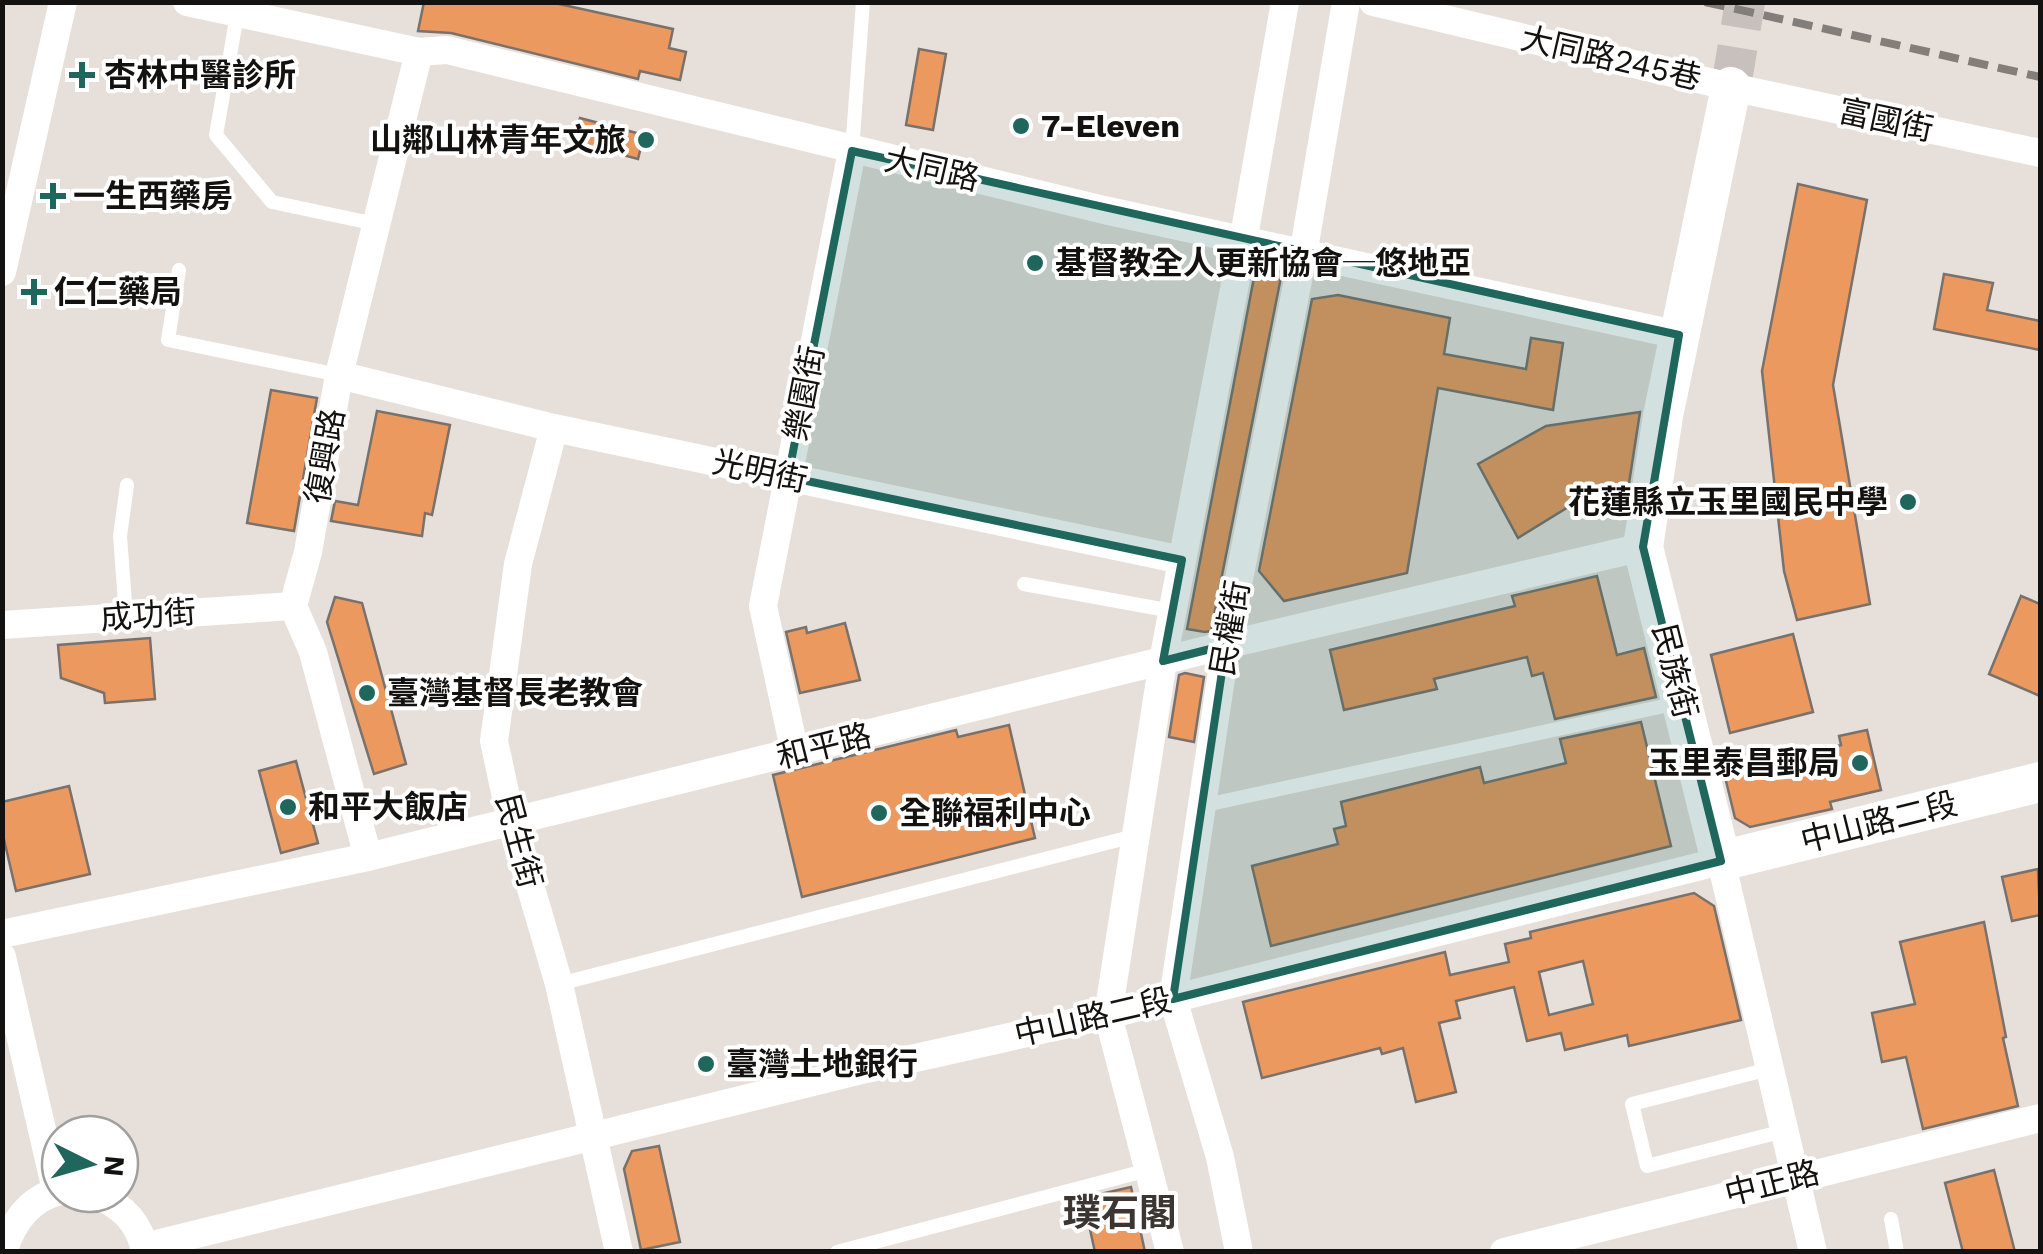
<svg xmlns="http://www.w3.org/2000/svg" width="2043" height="1254" viewBox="0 0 2043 1254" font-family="'Work Sans','Noto Sans TC',sans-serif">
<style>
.building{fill:#eb995e;stroke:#78716c;stroke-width:2.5;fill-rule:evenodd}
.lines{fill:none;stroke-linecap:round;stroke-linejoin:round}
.secondary-tunnel{stroke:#c7c0bc;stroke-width:40;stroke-dasharray:40 20;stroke-linecap:butt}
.lane{stroke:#fff;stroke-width:14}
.street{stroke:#fff;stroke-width:28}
.secondary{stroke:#fff;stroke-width:40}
.rail{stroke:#837e7a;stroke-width:8;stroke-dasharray:20 10;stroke-linecap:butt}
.marked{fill:#1f675d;fill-opacity:0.2;stroke:#1f675d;stroke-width:8;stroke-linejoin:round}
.poi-dot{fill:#1f675d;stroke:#fff;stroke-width:4}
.labels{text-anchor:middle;stroke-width:8;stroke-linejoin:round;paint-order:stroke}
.street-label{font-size:32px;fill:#141210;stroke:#fff}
.poi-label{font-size:32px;font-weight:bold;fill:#141210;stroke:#fff;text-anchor:start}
.quarter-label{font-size:38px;font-weight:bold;fill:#3c3632;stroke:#fff}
</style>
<rect width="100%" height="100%" fill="#e7dfda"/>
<!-- building -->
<g class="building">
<path d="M424,2H550L673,29L669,48L686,52L680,80L640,71L638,79L451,33L418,31Z"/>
<path d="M919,49L946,54L933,130L906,125Z"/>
<path d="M580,118L644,135L638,159L573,142Z"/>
<path d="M1798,184L1867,200L1833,385L1870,604L1797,620L1784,571L1762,371Z"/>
<path d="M1256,267L1282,272L1211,631L1205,632L1187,629Z"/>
<path d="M1944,274L1993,283L1987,310L2040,321V350L1934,329Z"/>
<path d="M1338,295L1450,318L1444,354L1526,369L1531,338L1563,343L1553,410L1438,388L1407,573L1284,601L1259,571L1312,299Z"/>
<path d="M271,390L317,398L294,531L247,523Z"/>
<path d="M377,411L450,425L432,515L425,513L422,536L331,521L335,501L358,505Z"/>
<path d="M1640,412L1628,490L1605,505L1578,501L1518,538L1478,464L1546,426Z"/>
<path d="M1597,576L1617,655L1644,648L1656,697L1555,719L1543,673L1532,676L1527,657L1434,679L1437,689L1344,710L1330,650L1515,606L1512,596Z"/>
<path d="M2021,596L2040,604V696L1989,674Z"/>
<path d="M335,597L362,603L406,764L374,774L327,622Z"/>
<path d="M845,623L860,680L800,693L786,632L806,627L807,633Z"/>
<path d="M1793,634L1813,712L1730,733L1711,655Z"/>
<path d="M150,638L155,699L105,703L104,693L61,678L58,645Z"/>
<path d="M1185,673L1204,677L1194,742L1169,737L1179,675Z"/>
<path d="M1641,722L1671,846L1271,946L1252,866L1338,844L1334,829L1346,826L1341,802L1480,767L1484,783L1566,763L1560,739Z"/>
<path d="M1009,725L1035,838L802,897L773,775L956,730L958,737Z"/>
<path d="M1867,730L1881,790L1830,802L1832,809L1750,827L1735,818L1725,777L1841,745L1839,736Z"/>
<path d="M296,761L318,843L281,853L259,771Z"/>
<path d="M69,786L90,874L16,891L2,831V802Z"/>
<path d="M2038,869L2040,915L2012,921L2002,877Z"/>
<path d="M1694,893L1714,906L1741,1020L1629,1046L1627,1035L1565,1050L1561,1033L1527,1041L1514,987L1456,1001L1460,1018L1439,1023L1456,1092L1416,1102L1403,1048L1382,1054L1380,1048L1262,1078L1243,1002L1445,952L1450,975L1509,962L1505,944L1531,938L1530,932ZM1583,961L1593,1004L1549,1015L1539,972Z"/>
<path d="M1984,922L2006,1037L2003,1038L2018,1106L1923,1129L1906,1057L1882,1062L1872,1013L1915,1004L1900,942Z"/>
<path d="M659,1146L680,1242L641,1250L624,1169L632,1151Z"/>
<path d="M1994,1170L2015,1252H1963L1945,1183Z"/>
<path d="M1131,1187L1145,1252H1095L1083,1198Z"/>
</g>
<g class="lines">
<!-- secondary-tunnel -->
<path class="secondary-tunnel" d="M1731,87L1745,2"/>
<!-- lane -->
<g class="lane">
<path d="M237,15L216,135L272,202L376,224"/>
<path d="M852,150L863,2"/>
<path d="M179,270L168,340L339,375"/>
<path d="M1024,584L1172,611"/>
<path d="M126,616L120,536L127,485"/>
<path d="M1201,806L1678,703"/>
<path d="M559,984L1138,835"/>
<path d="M1769,1069L1632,1104L1647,1166L1784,1131"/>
<path d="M1891,1219L1897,1252"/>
<path d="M837,1252L1148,1170"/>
</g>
<!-- street -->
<g class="street">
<path d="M187,2L419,52L447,50L1104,210L1679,335"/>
<path d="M1373,2L1731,87L2040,153"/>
<path d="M2,272L63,2"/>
<path d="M339,375L554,428L1182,560"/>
<path d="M554,428L518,564L494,741L511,820L559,984L619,1252"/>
<path d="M2,625L293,606"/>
<path d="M795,753L763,606L852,151"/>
<path d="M368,857L313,652L293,606L308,552L339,375L419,52"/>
<path d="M2,934L368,857L1226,645L1643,547"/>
<path d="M2,957L56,1190"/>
<path d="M95,1194C121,1205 140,1222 145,1252"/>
<path d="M144,1247L866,1069L1108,1015L1721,861L1813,1252"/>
<path d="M3,1252C12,1223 30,1198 60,1191"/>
<path d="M1170,1252L1108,1015L1163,661L1243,242L1285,2"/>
<path d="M1239,1252L1220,1157L1173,999L1226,645L1303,255L1346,2"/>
<path d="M1504,1252L2040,1118"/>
</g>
<!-- secondary -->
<path class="secondary" d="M1731,87L1663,416L1643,547L1721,861L2040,782"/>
<!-- rail -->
<path class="rail" d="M1705,2L2040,77"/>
</g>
<!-- marked area -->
<path class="marked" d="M852,151L1679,335L1643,547L1721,861L1173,999L1226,645L1163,661L1182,560L788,477Z"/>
<!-- markers -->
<g class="poi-dot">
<path d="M77 60h10v10h10v10h-10v10h-10v-10h-10v-10h10z"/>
<circle cx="1021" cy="126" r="10"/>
<circle cx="646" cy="140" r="10"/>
<path d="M48 181h10v10h10v10h-10v10h-10v-10h-10v-10h10z"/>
<circle cx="1035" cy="263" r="10"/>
<path d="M29 277h10v10h10v10h-10v10h-10v-10h-10v-10h10z"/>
<circle cx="1908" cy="502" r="10"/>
<circle cx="367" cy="693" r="10"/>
<circle cx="1860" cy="763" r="10"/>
<circle cx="288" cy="807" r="10"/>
<circle cx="879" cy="813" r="10"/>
<circle cx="706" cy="1064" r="10"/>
</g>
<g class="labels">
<!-- street labels -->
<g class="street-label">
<text transform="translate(1611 58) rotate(13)" y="11">大同路245巷</text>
<text transform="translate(1886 120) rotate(12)" y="11">富國街</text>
<text transform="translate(932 169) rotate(13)" y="11">大同路</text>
<text transform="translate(804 393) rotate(-79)" y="11">樂園街</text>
<text transform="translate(325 456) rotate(-80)" y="11">復興路</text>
<text transform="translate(760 471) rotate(12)" y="11">光明街</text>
<text transform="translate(148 615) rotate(-4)" y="11">成功街</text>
<text transform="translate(1230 628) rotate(-80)" y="11">民權街</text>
<text transform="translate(1675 671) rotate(76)" y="11">民族街</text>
<text transform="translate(824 746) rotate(-14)" y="11">和平路</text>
<text transform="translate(1879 822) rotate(-14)" y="11">中山路二段</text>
<text transform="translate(519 841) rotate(75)" y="11">民生街</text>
<text transform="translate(1093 1017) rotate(-13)" y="11">中山路二段</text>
<text transform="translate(1772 1183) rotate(-14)" y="11">中正路</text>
</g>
<!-- poi labels -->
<g class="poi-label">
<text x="104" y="86">杏林中醫診所</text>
<text x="1041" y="137">7-Eleven</text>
<text x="626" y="151" text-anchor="end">山鄰山林青年文旅</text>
<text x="73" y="207">一生西藥房</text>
<text x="1055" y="274">基督教全人更新協會─悠地亞</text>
<text x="54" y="303">仁仁藥局</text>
<text x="1888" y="513" text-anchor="end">花蓮縣立玉里國民中學</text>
<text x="387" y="704">臺灣基督長老教會</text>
<text x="1840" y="774" text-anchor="end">玉里泰昌郵局</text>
<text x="308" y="818">和平大飯店</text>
<text x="899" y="824">全聯福利中心</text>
<text x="726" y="1075">臺灣土地銀行</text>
</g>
<!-- quarter labels -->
<g class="quarter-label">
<text x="1120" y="1226">璞石閣</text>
</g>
</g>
<!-- border -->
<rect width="2043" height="1254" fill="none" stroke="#141210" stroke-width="10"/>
<!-- north arrow -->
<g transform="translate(90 1164) rotate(95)"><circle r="48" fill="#ffffff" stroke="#a1a09f" stroke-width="2.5"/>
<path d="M0-8L18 38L0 25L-18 38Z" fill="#1f675d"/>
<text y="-15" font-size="28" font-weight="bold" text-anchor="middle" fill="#141210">N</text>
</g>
</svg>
